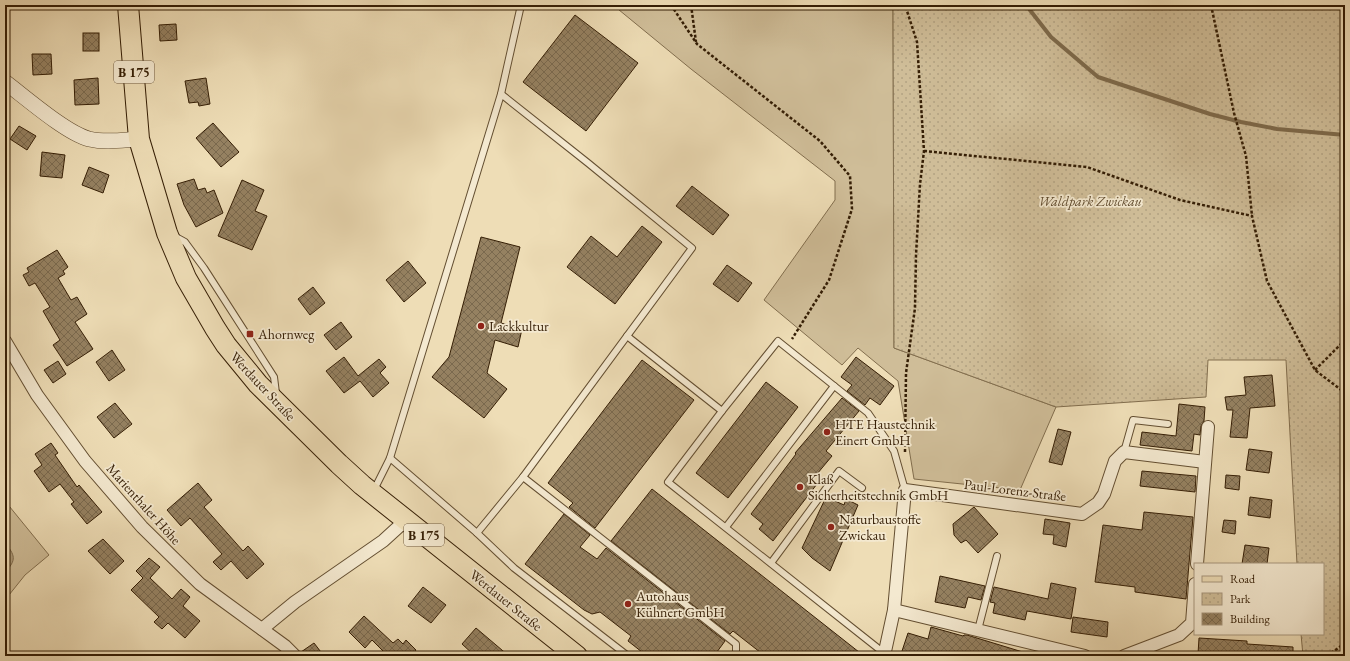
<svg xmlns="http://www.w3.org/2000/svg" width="1350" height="661" viewBox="0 0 1350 661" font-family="'EB Garamond',serif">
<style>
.grass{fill:#cfbd98;stroke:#826e4e}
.park{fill:url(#park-dots);stroke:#826e4e}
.water{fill:#af9c7a;stroke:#7e6a4b}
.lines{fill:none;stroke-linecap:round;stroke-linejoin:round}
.stream{stroke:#7e6a4b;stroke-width:4}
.building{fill:url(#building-cross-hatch);stroke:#351e05}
.service-casing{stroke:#634e31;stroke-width:8}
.minor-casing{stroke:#634e31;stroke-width:14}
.tertiary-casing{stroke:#634e31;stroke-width:16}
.primary-casing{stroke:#351e05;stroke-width:22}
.path{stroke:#351e05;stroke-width:2.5;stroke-dasharray:3 2;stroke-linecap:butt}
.service{stroke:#f4e9d0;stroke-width:6}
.minor{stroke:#f4e9d0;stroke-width:12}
.tertiary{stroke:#f4e9d0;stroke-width:15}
.primary{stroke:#eeddb6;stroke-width:20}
.poi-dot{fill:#8f2418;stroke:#f4e9d0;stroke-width:1.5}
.labels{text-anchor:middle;stroke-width:3.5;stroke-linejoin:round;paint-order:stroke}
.shield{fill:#f4e9d0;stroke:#6e5b42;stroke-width:1}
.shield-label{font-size:13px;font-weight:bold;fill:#351e05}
.park-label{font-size:14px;font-style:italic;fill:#634e31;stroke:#f4e9d0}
.poi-label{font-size:14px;fill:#351e05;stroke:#f4e9d0;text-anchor:start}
.street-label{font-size:14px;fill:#351e05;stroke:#f4e9d0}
</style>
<defs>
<pattern id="park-dots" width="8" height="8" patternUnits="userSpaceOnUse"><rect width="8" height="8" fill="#cfbd98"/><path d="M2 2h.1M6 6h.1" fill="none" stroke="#b2a282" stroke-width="1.8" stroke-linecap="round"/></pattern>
<pattern id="building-cross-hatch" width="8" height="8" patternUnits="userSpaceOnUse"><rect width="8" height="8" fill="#958161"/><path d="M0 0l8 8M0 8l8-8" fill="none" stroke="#7a694e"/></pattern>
</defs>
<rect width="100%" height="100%" fill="#eeddb6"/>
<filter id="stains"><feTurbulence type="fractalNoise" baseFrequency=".005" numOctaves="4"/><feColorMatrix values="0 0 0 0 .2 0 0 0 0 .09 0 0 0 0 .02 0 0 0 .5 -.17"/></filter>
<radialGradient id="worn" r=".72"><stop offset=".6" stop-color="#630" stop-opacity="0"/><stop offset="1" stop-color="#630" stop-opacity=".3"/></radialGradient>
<!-- grass -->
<g class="grass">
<path d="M613,5H893L894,348L1056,407L1020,490L914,479L898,381L858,348L842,365L764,300L835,200V181L691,69Z"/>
<path d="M5,501L49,555L25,575L5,600Z"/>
</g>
<!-- park -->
<path class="park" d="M893,5H1345V656H1303L1301,634H1323V564H1297L1286,360H1208L1206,397L1056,407L894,348Z"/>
<!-- water -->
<path class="water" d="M5,543C15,555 17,560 5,572Z"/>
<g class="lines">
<!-- stream -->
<path class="stream" d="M1026,5L1051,37L1098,77L1210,114L1241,122L1277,129L1345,135"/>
</g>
<!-- building -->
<g class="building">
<path d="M575,15L638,63L586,131L523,82Z"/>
<path d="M176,24L177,40L160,41L159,25Z"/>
<rect x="83" y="33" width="16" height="18"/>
<path d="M32,54H51L52,74L33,75Z"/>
<path d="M98,78L99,104L75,105L74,80Z"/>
<path d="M206,78L210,104L199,106L198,102L189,103L185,81Z"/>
<path d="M213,123L239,152L221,167L196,138Z"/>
<path d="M19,126L36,136L27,150L10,139Z"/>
<path d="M42,152L65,155L62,178L40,176Z"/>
<path d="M89,167L109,175L103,193L82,185Z"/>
<path d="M194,179L198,190L205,188L207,193L214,190L223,213L196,227L184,205L177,184Z"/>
<path d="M242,180L264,190L255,211L267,216L252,250L218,236Z"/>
<path d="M692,186L729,215L713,235L676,206Z"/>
<path d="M642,226L662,242L615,304L567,267L591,236L617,257Z"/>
<path d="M481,237L520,247L501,323L522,329L518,347L495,340L487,373L507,389L484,418L432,377L449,357Z"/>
<path d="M57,250L68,267L63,271L65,274L58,278L71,300L77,297L87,314L75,322L93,349L67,366L53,345L60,340L43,311L50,307L35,283L29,286L23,275L29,272L27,268Z"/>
<path d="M408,261L426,283L404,302L386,280Z"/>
<path d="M727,265L752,283L738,302L713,284Z"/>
<path d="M313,287L325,303L310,315L298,299Z"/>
<path d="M341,322L352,337L336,350L324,335Z"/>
<path d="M112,350L125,370L109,381L96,362Z"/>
<path d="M344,357L358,376L379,359L386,367L380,373L389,383L373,397L360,381L344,393L326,371Z"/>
<path d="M856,357L894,386L880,405L870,398L865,405L847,391L852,385L841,377Z"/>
<path d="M642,360L694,400L595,528L569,507L573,503L548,483Z"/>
<path d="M58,361L66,374L53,383L44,370Z"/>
<path d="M1272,375L1275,406L1250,408L1247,438L1230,437L1233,410H1227L1225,397L1246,395L1244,377Z"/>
<path d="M766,382L798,407L728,498L696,473Z"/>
<path d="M842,398L859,411L826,451L832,456L812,480L817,484L773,541L759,529L763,524L751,514L796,454L795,453Z"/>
<path d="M115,403L132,424L114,438L97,417Z"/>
<path d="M1179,404L1205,407L1204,421L1201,426L1200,435L1194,434L1192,451L1140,445L1142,432L1176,436Z"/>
<path d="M1058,429L1071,432L1062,465L1049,462Z"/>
<path d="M51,443L58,453L55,455L77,487L79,485L102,512L87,524L71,504L74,502L60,484L49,492L34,471L42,465L35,454Z"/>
<path d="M1249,449L1272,452L1269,473L1246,470Z"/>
<path d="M1142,471L1196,476L1195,492L1140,486Z"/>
<path d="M1226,475L1240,476L1239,490L1225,488Z"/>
<path d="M198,483L212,500L204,507L243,551L248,546L264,564L247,579L231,561L221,570L213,562L222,554L190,518L181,526L167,510Z"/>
<path d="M652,489L864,656H765L733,631L730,634L611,541Z"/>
<path d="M826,497L844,505L846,499L858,505L830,571L812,558L802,548Z"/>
<path d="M1250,497L1272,500L1270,518L1248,515Z"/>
<path d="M974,507L998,534L978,553L966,540L961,543L954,535L953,524Z"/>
<path d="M1144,512L1193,517L1186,599L1135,592V587L1095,582L1103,525L1142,530Z"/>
<path d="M564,514L590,535L580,547L597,559L606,548L725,641L714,656H647L628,641L631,636L600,612L592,614L584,610L525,564Z"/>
<path d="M1045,519L1070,523L1066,547L1053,544L1054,535L1043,534Z"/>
<path d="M1224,520L1236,521L1235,534L1222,532Z"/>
<path d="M103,539L124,561L110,574L88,551Z"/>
<path d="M1245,545L1269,548L1267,564H1242Z"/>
<path d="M149,558L160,567L150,578L172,599L181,589L190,597L183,606L200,621L185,638L168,623L162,629L154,622L159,617L131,590L143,578L136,571Z"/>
<path d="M940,576L985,586L981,600L968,597L965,608L935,602Z"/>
<path d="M1051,583L1076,588L1071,619L1027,611L1025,620L993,613L995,603L990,602L994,587L1048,599Z"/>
<path d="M423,587L446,605L431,623L408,606Z"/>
<path d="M364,616L393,643L398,639L403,644L406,640L416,650L413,654L415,656H388L372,640L365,648L349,632Z"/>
<path d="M1073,617L1108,622L1107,637L1071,632Z"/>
<path d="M931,627L963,636L964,635H967L1026,653V656H908L901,654L908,633L928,639Z"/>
<path d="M476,628L509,656H475L462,644Z"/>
<path d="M1199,638L1247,641V644L1293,647V656H1227L1198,654Z"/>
<path d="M314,643L324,656H302L301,652Z"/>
</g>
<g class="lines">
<!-- service casing -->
<g class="service-casing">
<g id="service">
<path d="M501,94L521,5"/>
<path d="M174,236L185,242L204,268L274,377L276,393"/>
<path d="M627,336L722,411"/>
<path d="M1124,452L1133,420L1168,424"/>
<path d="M390,458L477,533L514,568L628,656"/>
<path d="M523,477L736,644V656"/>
<path d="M374,490L390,458L501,94L588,163L692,248L523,477L477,533"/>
<path d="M726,527L834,386"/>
<path d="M771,563L839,471L862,488"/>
<path d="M978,630L997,556"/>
<path d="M884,653L668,482L722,411L778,341L868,413L894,451L905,490"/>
</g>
</g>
<!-- minor casing -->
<g class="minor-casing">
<g id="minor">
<path d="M5,341L37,395L85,461L142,527L200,584L285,646L295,656"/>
<path d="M1197,564L1208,427"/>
<path d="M894,610L1085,656"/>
<path d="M262,629L295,602L383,541L406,520"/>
<path d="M884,656L894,610L905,490L1082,514L1098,503L1104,494L1115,461L1124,452L1205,462"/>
<path d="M1124,656L1179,635L1192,623L1195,584"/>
</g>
</g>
<!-- tertiary casing -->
<g class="tertiary-casing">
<path id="tertiary" d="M5,82C25,97 66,133 89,139C106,143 122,140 139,139"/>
</g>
<!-- primary casing -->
<g class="primary-casing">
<path id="primary" d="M128,5L139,139L167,233L186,278L215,328L226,345L258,384L339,464L362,485L577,656"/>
</g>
<!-- path -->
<g class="path">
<path d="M671,5L697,44L820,141L850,176L852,209L829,280L792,339"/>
<path d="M691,5L696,42"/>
<path d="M1211,5L1234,113L1246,156L1252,216"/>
<path d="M924,151L1087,167L1180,200L1252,216L1267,281L1315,370L1345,393"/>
<path d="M1315,370L1345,340"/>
<path d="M905,452L906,373L915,308L916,255L920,184L924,151L917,42L907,11L906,5"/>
<path d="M1327,656L1345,643"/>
</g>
<!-- service -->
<use href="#service" class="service"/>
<!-- minor -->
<use href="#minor" class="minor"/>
<!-- tertiary -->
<use href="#tertiary" class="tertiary"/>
<!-- primary -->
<use href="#primary" class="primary"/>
</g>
<!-- markers -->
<g class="poi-dot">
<circle cx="481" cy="326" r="4"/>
<rect x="246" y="330" width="8" height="8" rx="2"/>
<circle cx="827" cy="432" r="4"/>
<circle cx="800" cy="487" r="4"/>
<circle cx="831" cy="527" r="4"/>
<circle cx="628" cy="604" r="4"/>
</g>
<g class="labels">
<!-- shield labels -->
<g class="shield">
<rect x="114" y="61" width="40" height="22" rx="3"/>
<rect x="404" y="524" width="40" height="22" rx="3"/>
</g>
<g class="shield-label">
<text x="134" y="77">B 175</text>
<text x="424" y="540">B 175</text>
</g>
<!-- park labels -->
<g class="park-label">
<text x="1090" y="206">Waldpark Zwickau</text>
</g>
<!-- poi labels -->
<g class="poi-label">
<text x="489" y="331">Lackkultur</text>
<text x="258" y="339">Ahornweg</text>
<text x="835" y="429">HTE Haustechnik<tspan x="835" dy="16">Einert GmbH</tspan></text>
<text x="808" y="484">Klaß<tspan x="808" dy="16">Sicherheitstechnik GmbH</tspan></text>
<text x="839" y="524">Naturbaustoffe<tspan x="839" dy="16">Zwickau</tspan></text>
<text x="636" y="601">Autohaus<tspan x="636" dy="16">Kühnert GmbH</tspan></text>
</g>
<!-- street labels -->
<g class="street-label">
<text transform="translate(263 386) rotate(47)" y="5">Werdauer Straße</text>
<text transform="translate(1015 490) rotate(7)" y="5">Paul-Lorenz-Straße</text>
<text transform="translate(144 504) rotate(48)" y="5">Marienthaler Höhe</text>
<text transform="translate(506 600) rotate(39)" y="5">Werdauer Straße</text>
</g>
</g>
<!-- margin -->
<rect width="1350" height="661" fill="none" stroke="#eeddb6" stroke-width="20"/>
<rect x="6" y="6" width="1338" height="649" fill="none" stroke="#351e05" stroke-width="2"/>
<rect x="10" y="10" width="1330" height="641" fill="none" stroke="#351e05"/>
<!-- legend -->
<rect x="1194" y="563" width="130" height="72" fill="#f4e9d0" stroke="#a8987f"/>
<rect x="1202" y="576" width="20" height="6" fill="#eeddb6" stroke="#a8987f"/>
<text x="1230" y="583" font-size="12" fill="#351e05">Road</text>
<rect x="1202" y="593" width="20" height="12" fill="url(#park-dots)" stroke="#a8987f"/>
<text x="1230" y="603" font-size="12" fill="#351e05">Park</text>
<rect x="1202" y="613" width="20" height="12" fill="url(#building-cross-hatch)" stroke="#a8987f"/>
<text x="1230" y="623" font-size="12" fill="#351e05">Building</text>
<rect width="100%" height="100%" filter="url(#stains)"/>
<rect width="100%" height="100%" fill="url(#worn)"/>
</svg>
